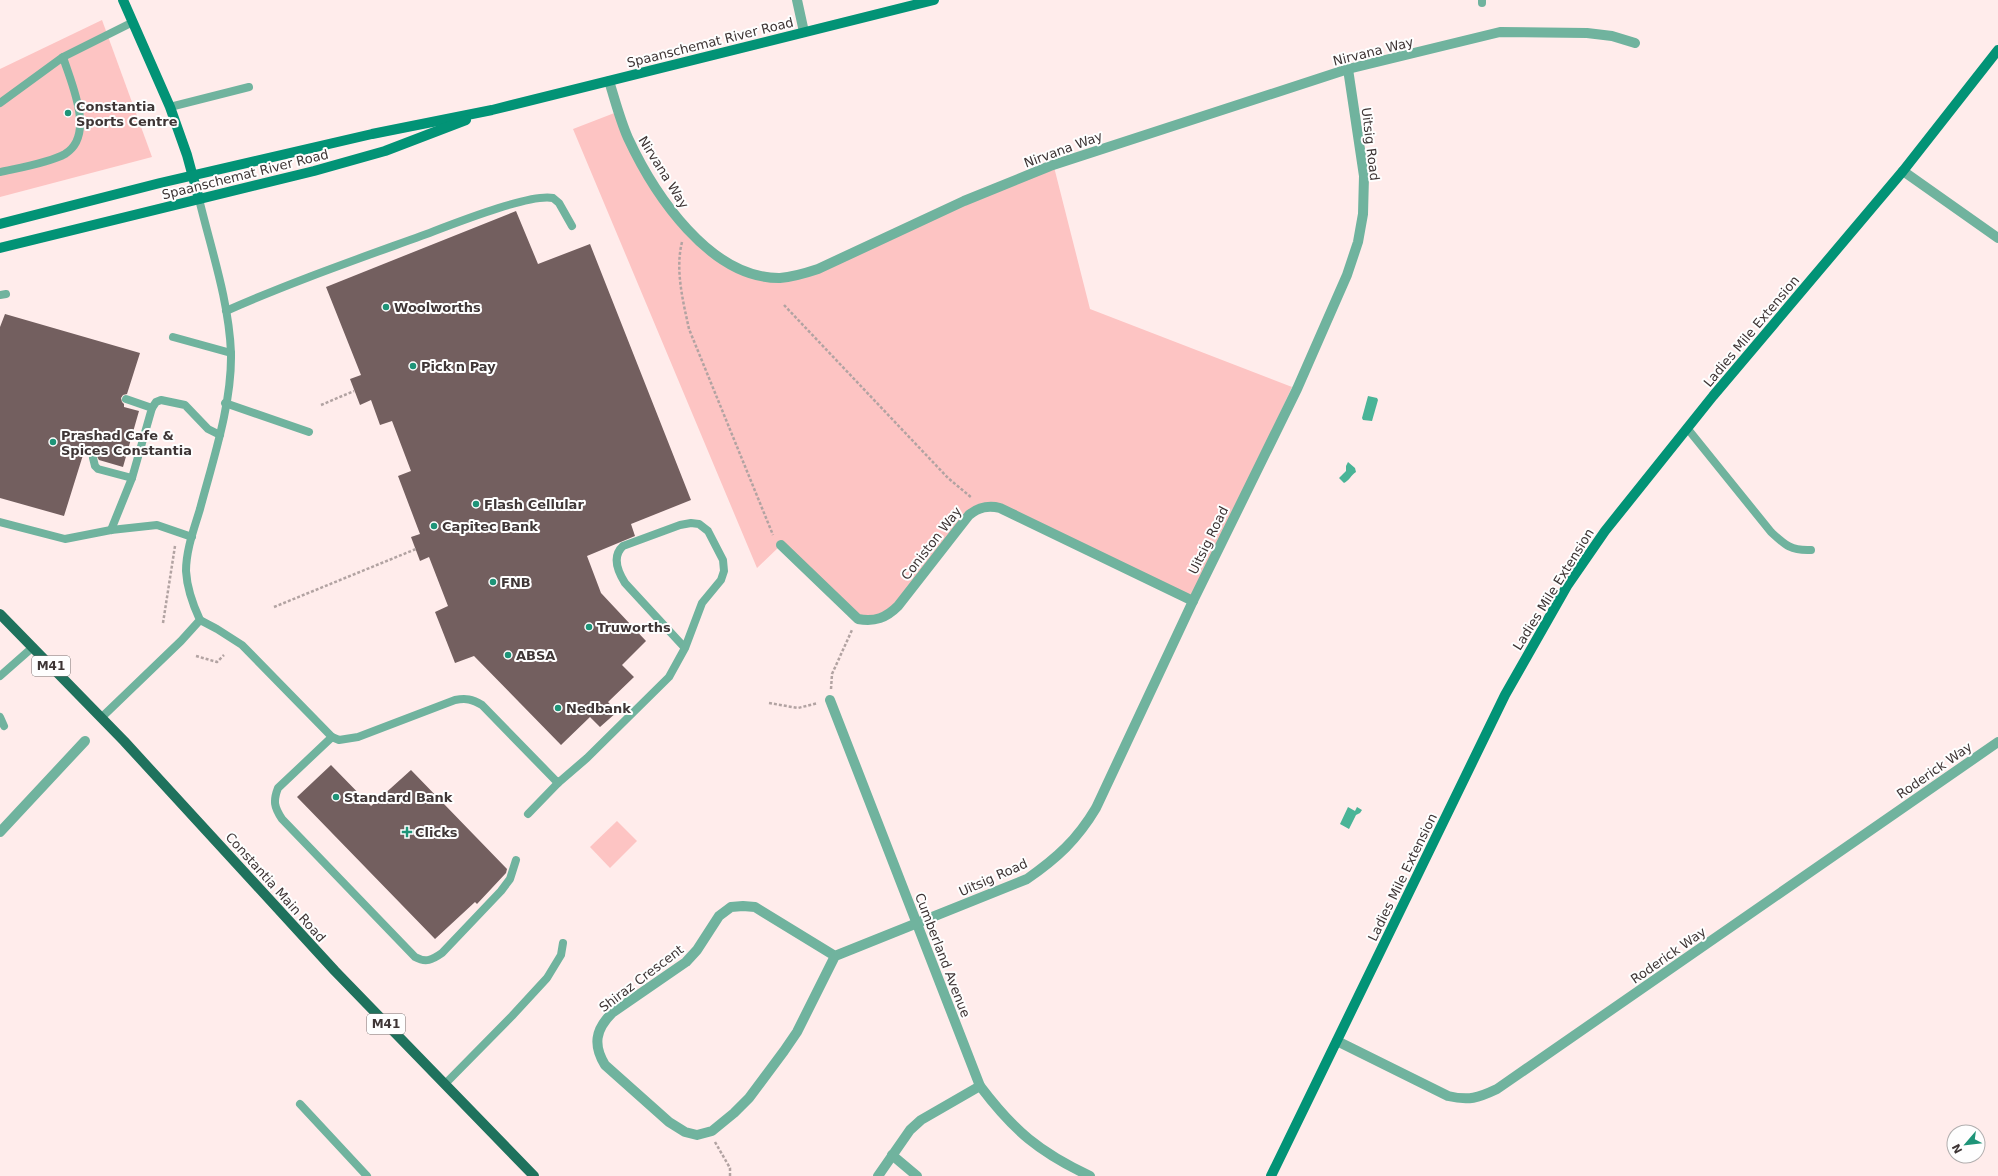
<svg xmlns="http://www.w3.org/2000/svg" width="1998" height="1176" viewBox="0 0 1998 1176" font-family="'DejaVu Sans',sans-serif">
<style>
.green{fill:#fdc4c3}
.water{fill:#4ab497}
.building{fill:#735f5f}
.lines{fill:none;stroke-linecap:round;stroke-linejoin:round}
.path{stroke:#b2a3a2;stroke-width:2.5;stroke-dasharray:3 2;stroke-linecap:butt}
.lane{stroke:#70b39e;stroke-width:8}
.street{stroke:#70b39e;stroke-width:10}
.secondary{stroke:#029376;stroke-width:10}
.primary{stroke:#1f725d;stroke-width:10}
.poi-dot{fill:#1e9478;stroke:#fefefe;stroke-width:1.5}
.labels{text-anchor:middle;stroke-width:4;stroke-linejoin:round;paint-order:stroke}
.shield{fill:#fefefe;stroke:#787171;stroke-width:1}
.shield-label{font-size:12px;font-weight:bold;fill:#3e3535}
.street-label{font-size:13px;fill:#3e3535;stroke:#fefefe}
.poi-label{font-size:13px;font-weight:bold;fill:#3e3535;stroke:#fefefe;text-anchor:start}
</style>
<rect width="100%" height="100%" fill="#ffeceb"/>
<!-- green -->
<g class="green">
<path d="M102,20L152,157L0,197V69Z"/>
<path d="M617,112L639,162L694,232L739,267L782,275L806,271L1053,163L1090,309L1292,387L1193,601L1000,508L976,509L890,614L858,619L781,545L757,568L573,129Z"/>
<path d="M617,821L637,841L610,868L590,847Z"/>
</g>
<!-- water -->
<g class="water">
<path d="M1368,396L1377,398L1378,400L1372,421L1363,420L1362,418Z"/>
<path d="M1348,462L1355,468L1356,472C1351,475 1349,481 1344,483L1339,478L1346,471V466Z"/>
<path d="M1348,807L1355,811L1357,807L1362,810L1360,813L1356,815L1349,829L1340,824Z"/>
</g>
<!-- building -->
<g class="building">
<path d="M516,211L538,264L590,244L691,500L631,524L635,536L587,556L601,593L646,641L622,665L634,677L608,702L617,712L600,727L590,717L561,745L474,656L455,663L435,612L448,606L429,557L420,561L411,537L420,534L398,476L411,471L392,421L380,425L371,400L360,405L350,379L361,375L326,287Z"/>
<path d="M5,314L140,353L127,394L123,395L121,398L122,402L124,404V407L139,411L123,467L99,460L95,453H91L88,456L83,455L64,516L0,498V327Z"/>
<path d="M331,765L371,806L411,770L507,869L506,873L477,904L475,902L435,939L297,797Z"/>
</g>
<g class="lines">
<!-- path -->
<g class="path">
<path d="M682,242C675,270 683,301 689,329L773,535"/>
<path d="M784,305L948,478L972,498"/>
<path d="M321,405L354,391"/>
<path d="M274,607L416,549"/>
<path d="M163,623L175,546"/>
<path d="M196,656L217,662L224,655"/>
<path d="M831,689L832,674L852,630"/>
<path d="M769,703L798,708L818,703"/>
<path d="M715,1142L730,1168V1176"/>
</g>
<!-- lane -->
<g class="lane">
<path d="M1482,0V3"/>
<path d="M0,103L63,57L133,22"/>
<path d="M170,107L249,87"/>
<path d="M0,172C18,168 49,163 65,154C96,135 71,83 63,57"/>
<path d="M0,295L6,294"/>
<path d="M226,311C289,283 355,260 421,236C448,226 529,193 553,198L559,203L572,226"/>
<path d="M173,337L231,353"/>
<path d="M126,399L152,408L132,478"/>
<path d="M225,403L309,432"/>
<path d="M152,408L156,402L161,400L185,405L208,429L220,435"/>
<path d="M1687,428L1771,532C1785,545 1791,551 1811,550"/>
<path d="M93,458L95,466L98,469L132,478L111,530"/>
<path d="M0,522L65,539L111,530L157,525L192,537"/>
<path d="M200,620L217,629L242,645L332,737L339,740L358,737L455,700C466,698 472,699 482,705L558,783L587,758L669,677L685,648L702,603L721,580L724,571L723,560L708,531L699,524L691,523L680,525L623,546C611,557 618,572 625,583L685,648"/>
<path d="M0,676L33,647"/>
<path d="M0,717L4,726"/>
<path d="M102,717L181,641L200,620C193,605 187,589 186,571C186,550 194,529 200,509C213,460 232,404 231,353C229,301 211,249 199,199"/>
<path d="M332,737L278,788C273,801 274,807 282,819L415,957C426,963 432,960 442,953L501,891L510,879L516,860"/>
<path d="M528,814L558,783"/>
<path d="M445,1084L512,1016L547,978L561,955L563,943"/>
<path d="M300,1104L367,1176"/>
</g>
<!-- street -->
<g class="street">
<path d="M797,0L804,32"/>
<path d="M609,81C615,100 620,120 628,138C654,194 710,279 780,278C793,277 806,273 818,269L964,201L1050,166L1348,69L1500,32L1587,33L1612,36L1635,43"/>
<path d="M1903,171L1998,238"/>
<path d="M781,545L858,619C875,622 886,618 898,606L969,515C979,507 988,505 1000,508L1193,601"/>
<path d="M830,700L980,1086C1014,1131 1039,1152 1090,1176"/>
<path d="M0,832L85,741"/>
<path d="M835,956L755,907L743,906L731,907L719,916L697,950L686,962L612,1013C595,1030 593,1045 605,1065L669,1122L685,1132L697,1135L712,1131L734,1113L749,1098L784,1051L797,1032L835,956L1027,879C1057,858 1077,840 1096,808L1193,601L1297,389L1347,275L1358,242L1363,214L1364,176L1348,69"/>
<path d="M1337,1041L1448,1096C1469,1101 1478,1098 1497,1089L1998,742"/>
<path d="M892,1155L917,1176"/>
<path d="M878,1176L910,1130L921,1120L980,1086"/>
</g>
<!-- secondary -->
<g class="secondary">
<path d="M123,0L170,107L187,155L199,199"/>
<path d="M0,224L160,183L372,134L492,110L934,0"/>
<path d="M0,248L314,171L385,151L466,120"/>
<path d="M1271,1176L1505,695L1567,586L1605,531L1713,396L1903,171L1998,50"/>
</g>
<!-- primary -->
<path class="primary" d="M0,614L124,741L335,971L534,1176"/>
</g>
<!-- markers -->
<g class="poi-dot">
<circle cx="68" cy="113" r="4"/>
<circle cx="386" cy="307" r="4"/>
<circle cx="413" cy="366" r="4"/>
<circle cx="53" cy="442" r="4"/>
<circle cx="476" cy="504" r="4"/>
<circle cx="434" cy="526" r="4"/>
<circle cx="493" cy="582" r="4"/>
<circle cx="589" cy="627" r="4"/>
<circle cx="508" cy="655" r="4"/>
<circle cx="558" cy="708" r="4"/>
<circle cx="336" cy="797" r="4"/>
<path d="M405 826h4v4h4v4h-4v4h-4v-4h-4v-4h4z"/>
</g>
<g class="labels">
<!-- shield labels -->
<g class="shield">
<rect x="32" y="656" width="38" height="20" rx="3"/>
<rect x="367" y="1014" width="38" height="20" rx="3"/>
</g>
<g class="shield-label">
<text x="51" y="670">M41</text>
<text x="386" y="1028">M41</text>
</g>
<!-- street labels -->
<g class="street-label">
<text transform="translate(710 42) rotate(-14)" y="5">Spaanschemat River Road</text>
<text transform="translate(1373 51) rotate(-14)" y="5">Nirvana Way</text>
<text transform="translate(1371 144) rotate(83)" y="5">Uitsig Road</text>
<text transform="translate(1063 149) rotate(-20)" y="5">Nirvana Way</text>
<text transform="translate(664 172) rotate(58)" y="5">Nirvana Way</text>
<text transform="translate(245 174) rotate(-14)" y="5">Spaanschemat River Road</text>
<text transform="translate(1751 331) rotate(-50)" y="5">Ladies Mile Extension</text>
<text transform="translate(1208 540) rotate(-64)" y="5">Uitsig Road</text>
<text transform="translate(931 543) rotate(-52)" y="5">Coniston Way</text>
<text transform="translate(1553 589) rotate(-58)" y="5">Ladies Mile Extension</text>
<text transform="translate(1934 770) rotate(-35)" y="5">Roderick Way</text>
<text transform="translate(993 877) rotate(-24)" y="5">Uitsig Road</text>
<text transform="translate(1402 877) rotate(-64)" y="5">Ladies Mile Extension</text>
<text transform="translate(276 887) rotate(48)" y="5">Constantia Main Road</text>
<text transform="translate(943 955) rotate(69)" y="5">Cumberland Avenue</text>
<text transform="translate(1668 955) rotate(-35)" y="5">Roderick Way</text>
<text transform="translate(641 978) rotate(-37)" y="5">Shiraz Crescent</text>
</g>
<!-- poi labels -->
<g class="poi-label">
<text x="76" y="111">Constantia<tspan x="76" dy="15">Sports Centre</tspan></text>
<text x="394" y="312">Woolworths</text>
<text x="421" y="371">Pick n Pay</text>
<text x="61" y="440">Prashad Cafe &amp;<tspan x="61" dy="15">Spices Constantia</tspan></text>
<text x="484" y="509">Flash Cellular</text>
<text x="442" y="531">Capitec Bank</text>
<text x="501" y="587">FNB</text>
<text x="597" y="632">Truworths</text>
<text x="516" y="660">ABSA</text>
<text x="566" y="713">Nedbank</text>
<text x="344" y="802">Standard Bank</text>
<text x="415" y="837">Clicks</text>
</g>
</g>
<!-- north arrow -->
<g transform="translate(1966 1144) rotate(242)"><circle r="19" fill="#fefefe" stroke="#b1aeae"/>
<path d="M0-3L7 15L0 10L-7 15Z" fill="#1e9478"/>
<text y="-6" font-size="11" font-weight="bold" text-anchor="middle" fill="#3e3535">N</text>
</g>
</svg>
